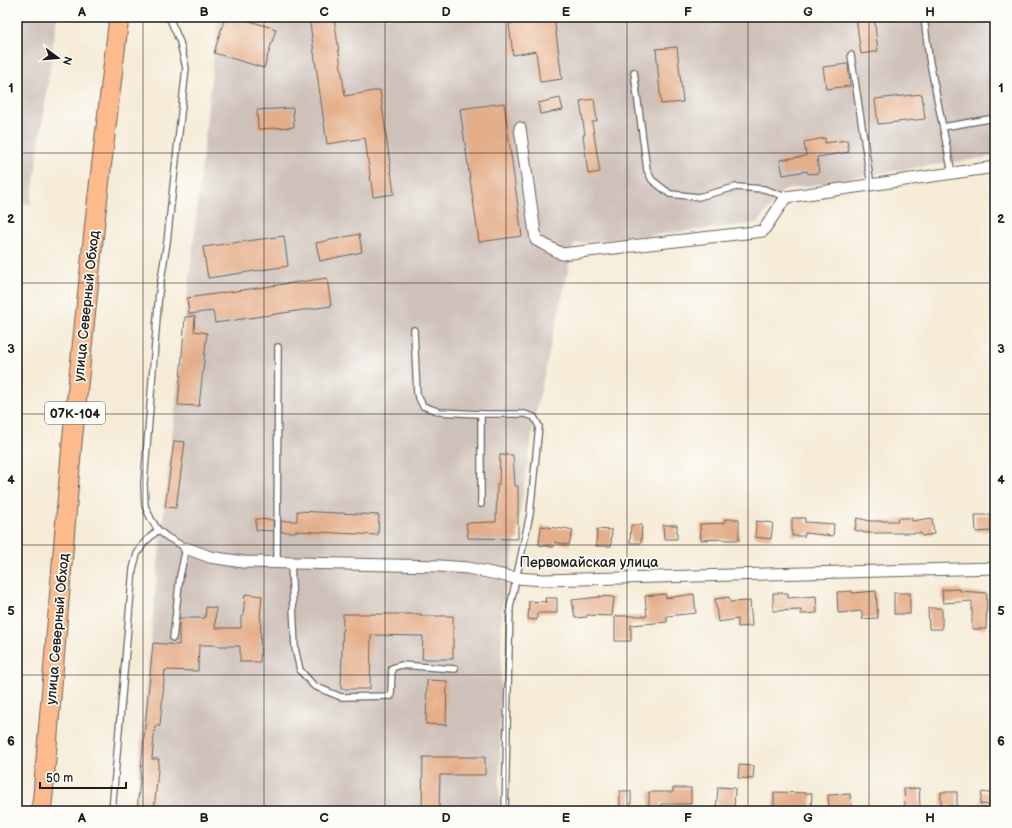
<svg xmlns="http://www.w3.org/2000/svg" width="1012" height="828" viewBox="0 0 1012 828" font-family="'Balsamiq Sans',sans-serif">
<style>
.industrial{fill:#cec1ba}
.building{fill:#e5ae8a}
.lines{fill:none;stroke-linecap:round;stroke-linejoin:round}
.service-casing{stroke:#68645d;stroke-width:8}
.minor-casing{stroke:#68645d;stroke-width:13}
.trunk-casing{stroke:#68645d;stroke-width:21}
.service{stroke:#fff;stroke-width:5.5}
.minor{stroke:#fff;stroke-width:11}
.trunk{stroke:#fcba8d;stroke-width:19}
.grid{fill:none;stroke:#1c1c1c;stroke-width:1;stroke-opacity:0.55}
.labels{text-anchor:middle;stroke-width:3.5;stroke-linejoin:round;paint-order:stroke}
.shield{fill:#fdfcf7;stroke:#605f5e;stroke-width:1}
.shield-label{font-size:13px;font-weight:bold;fill:#1c1c1c}
.street-label{font-size:14px;fill:#1c1c1c;stroke:#fdfcf7}
.neatline{fill:none;stroke:#1c1c1c;stroke-width:1.5}
.grid-label{font-size:13px;text-anchor:middle;font-weight:bold;fill:#1c1c1c}
</style>
<rect width="100%" height="100%" fill="#fdfcf7"/>
<filter id="ink" filterUnits="userSpaceOnUse"><feTurbulence type="fractalNoise" baseFrequency=".025" numOctaves="2"/><feDisplacementMap in="SourceGraphic" scale="8" xChannelSelector="R" yChannelSelector="G"/><feConvolveMatrix kernelMatrix="1 2 1 2 8 2 1 2 1" color-interpolation-filters="sRGB"/></filter>
<filter id="wash" filterUnits="userSpaceOnUse"><feTurbulence type="fractalNoise" baseFrequency=".012" numOctaves="4" result="noise"/><feDisplacementMap in="SourceGraphic" scale="16" xChannelSelector="R" yChannelSelector="G"/><feGaussianBlur stdDeviation="0.9" result="paint"/><feColorMatrix in="noise" values="0 0 0 0 0 0 0 0 0 0 0 0 0 0 0 0 0 1.4 0 .05"/><feComposite in="paint" operator="in"/></filter>
<g filter="url(#wash)">
<rect width="100%" height="100%" fill="#f5ebd7"/>
<!-- industrial -->
<g class="industrial">
<path d="M17,17H57L31,204L17,202Z"/>
<path d="M218,17H995V156L887,172L783,190L758,223L574,244L534,420L511,569L502,606L499,811H134L157,575Z"/>
</g>
<g id="blocks">
<!-- building -->
<g class="building">
<path d="M225,17H236L276,29L264,68L214,53Z"/>
<path d="M309,17H334L345,96L380,90L394,194L373,197L365,138L327,144Z"/>
<path d="M531,17H554L562,79L540,82L536,51L513,55L509,24L532,20Z"/>
<path d="M856,17H874L878,51L861,54Z"/>
<path d="M677,47L683,102L661,104L656,49Z"/>
<path d="M848,64L850,86L826,89L823,67Z"/>
<path d="M922,94L925,119L878,124L875,99Z"/>
<path d="M560,98L563,110L540,114L538,103Z"/>
<path d="M594,99L597,121L592,122L600,172L588,174L583,135H585L580,101Z"/>
<path d="M504,103L522,236L479,242L460,109Z"/>
<path d="M293,108L294,127L258,129L257,110Z"/>
<path d="M825,138V143L847,140L849,152L817,157L819,173L808,174L807,171L783,175L780,160L806,156L804,142Z"/>
<path d="M359,234L362,252L320,261L316,243Z"/>
<path d="M284,236L288,266L208,278L203,247Z"/>
<path d="M327,278L331,306L215,323L213,311L189,314L187,298Z"/>
<path d="M195,316L194,331L207,333L199,406L178,405L185,317Z"/>
<path d="M174,441L185,442L176,508L165,507Z"/>
<path d="M500,455H513L515,486H518V539L468,538L466,523L496,522L497,484H499Z"/>
<path d="M297,511L379,515L378,535L295,531V532H281V521H297Z"/>
<path d="M975,515H991V531L976,532Z"/>
<path d="M792,518H805V522L834,524L833,536L805,533V536H792Z"/>
<path d="M857,518L870,521H898V518H912V521L932,518L934,534L922,536L921,533H866L855,530Z"/>
<path d="M256,519L273,520V531L256,530Z"/>
<path d="M725,519H739V540H725V539L701,540L700,524L725,523Z"/>
<path d="M756,521L773,523L771,539L755,537Z"/>
<path d="M631,525H642L641,543H630Z"/>
<path d="M663,525H677V539H664Z"/>
<path d="M541,526L563,529L564,528L573,530L569,545L555,542L554,547L539,545Z"/>
<path d="M597,529L612,530L611,546H596Z"/>
<path d="M960,589V591L987,593L986,629H972V601L943,603L942,590Z"/>
<path d="M852,591V593L876,591L878,618L862,619V611L838,613L837,592Z"/>
<path d="M773,593H788V598L816,596L817,613L801,614V610L773,611Z"/>
<rect x="894" y="593" width="16" height="21"/>
<path d="M245,594L262,596L260,618H261L260,662H240V646H217V645H199L198,671L165,670L160,726H155L152,759H159L154,811H137L153,643L179,645V618H205L206,607L216,608L215,628H241V617H243Z"/>
<path d="M665,594L666,598L694,594L696,613L667,616V622L631,625V641H615V616H647L645,596Z"/>
<path d="M599,596L614,597L612,616L587,615V617L575,618L572,600L599,597Z"/>
<path d="M729,597L730,602L750,601L752,626L738,627V619L718,622L715,599Z"/>
<path d="M545,598H557V613H537V620L528,619L529,601L546,602Z"/>
<path d="M928,608H942V629H929Z"/>
<path d="M343,614H421V616H453V659H422L423,636L371,635L370,689H341Z"/>
<path d="M427,680L447,681L446,725L426,724Z"/>
<path d="M423,757H485V775H440L439,811H422Z"/>
<path d="M739,765L754,766L753,779L738,778Z"/>
<path d="M718,787L735,788L734,811H716Z"/>
<path d="M673,788H691V804H661V808H649V792H673Z"/>
<path d="M919,788L920,807L905,808L904,789Z"/>
<rect x="620" y="791" width="11" height="20"/>
<path d="M774,792L812,793L811,808H774Z"/>
<rect x="941" y="792" width="16" height="14"/>
<path d="M982,792L994,794L992,805L980,804Z"/>
<path d="M850,794L851,808L829,809L828,795Z"/>
</g>
</g>
</g>
<g filter="url(#ink)">
<use href="#blocks" fill-opacity="0" stroke="#68645d" stroke-width="1"/>
<g class="lines">
<!-- service casing -->
<g class="service-casing">
<g id="service">
<path d="M169,17L180,42L186,68L167,242L159,292L144,484L145,506L151,519L158,530L167,537L186,548L180,576L173,638"/>
<path d="M924,17L929,58L952,173"/>
<path d="M851,55L871,185"/>
<path d="M634,72L647,170L652,180L670,194L698,197L736,187L764,189L786,197"/>
<path d="M943,127L995,118"/>
<path d="M414,330L417,394L423,406L440,412L481,414H525L534,417L539,426L530,514L510,607L505,811"/>
<path d="M481,414V504"/>
<path d="M277,563L278,347"/>
<path d="M291,563L295,648L300,670L314,686L341,697L391,696L392,668L401,665L455,669"/>
<path d="M112,811L133,569L137,554L144,543L158,530"/>
</g>
</g>
<!-- minor casing -->
<g class="minor-casing">
<g id="minor">
<path d="M520,128L536,240L562,254L763,231L786,197L995,167"/>
<path d="M186,548L210,557L243,562L440,566L468,568L516,578L544,580L995,568"/>
</g>
</g>
<!-- trunk casing -->
<g class="trunk-casing">
<path id="trunk" d="M41,811L43,795L72,443L96,212L119,17"/>
</g>
<!-- service -->
<use href="#service" class="service"/>
<!-- minor -->
<use href="#minor" class="minor"/>
<!-- trunk -->
<use href="#trunk" class="trunk"/>
</g>
</g>
<!-- grid -->
<path class="grid" d="M143,17V811M264,17V811M385,17V811M506,17V811M627,17V811M748,17V811M869,17V811M17,153H995M17,283H995M17,414H995M17,545H995M17,675H995"/>
<g class="labels">
<!-- shield labels -->
<rect class="shield" x="45" y="402" width="60" height="22" rx="3"/>
<g class="shield-label">
<text x="75" y="418">07К-104</text>
</g>
<!-- street labels -->
<g class="street-label">
<text transform="translate(86 306) rotate(-84)" y="5">улица Северный Обход</text>
<text x="589" y="567">Первомайская улица</text>
<text transform="translate(57 629) rotate(-85)" y="5">улица Северный Обход</text>
</g>
</g>
<!-- margin -->
<rect width="1012" height="828" fill="none" stroke="#fdfcf7" stroke-width="44"/>
<!-- north arrow -->
<g transform="translate(58 58) rotate(106)" stroke="#fdfcf7" stroke-width="3" paint-order="stroke">
<path d="M0-3L7 15L0 10L-7 15Z" fill="#1c1c1c"/>
<text y="-6" font-size="11" font-weight="bold" text-anchor="middle" fill="#1c1c1c">N</text>
</g>
<!-- scale -->
<path d="M40 782v6h86v-6" fill="none" stroke="#1c1c1c" stroke-width="2"/>
<text x="46" y="782" font-size="12" fill="#1c1c1c" stroke="#fdfcf7" stroke-width="3" paint-order="stroke">50 m</text>
<rect x="22" y="22" width="968" height="784" class="neatline"/>
<g class="grid-label">
<text x="82" y="16">A</text>
<text x="204" y="16">B</text>
<text x="324" y="16">C</text>
<text x="446" y="16">D</text>
<text x="566" y="16">E</text>
<text x="688" y="16">F</text>
<text x="808" y="16">G</text>
<text x="930" y="16">H</text>
<text x="11" y="92">1</text>
<text x="1001" y="92">1</text>
<text x="11" y="223">2</text>
<text x="1001" y="223">2</text>
<text x="11" y="353">3</text>
<text x="1001" y="353">3</text>
<text x="11" y="484">4</text>
<text x="1001" y="484">4</text>
<text x="11" y="615">5</text>
<text x="1001" y="615">5</text>
<text x="11" y="745">6</text>
<text x="1001" y="745">6</text>
<text x="82" y="822">A</text>
<text x="204" y="822">B</text>
<text x="324" y="822">C</text>
<text x="446" y="822">D</text>
<text x="566" y="822">E</text>
<text x="688" y="822">F</text>
<text x="808" y="822">G</text>
<text x="930" y="822">H</text>
</g>
</svg>
